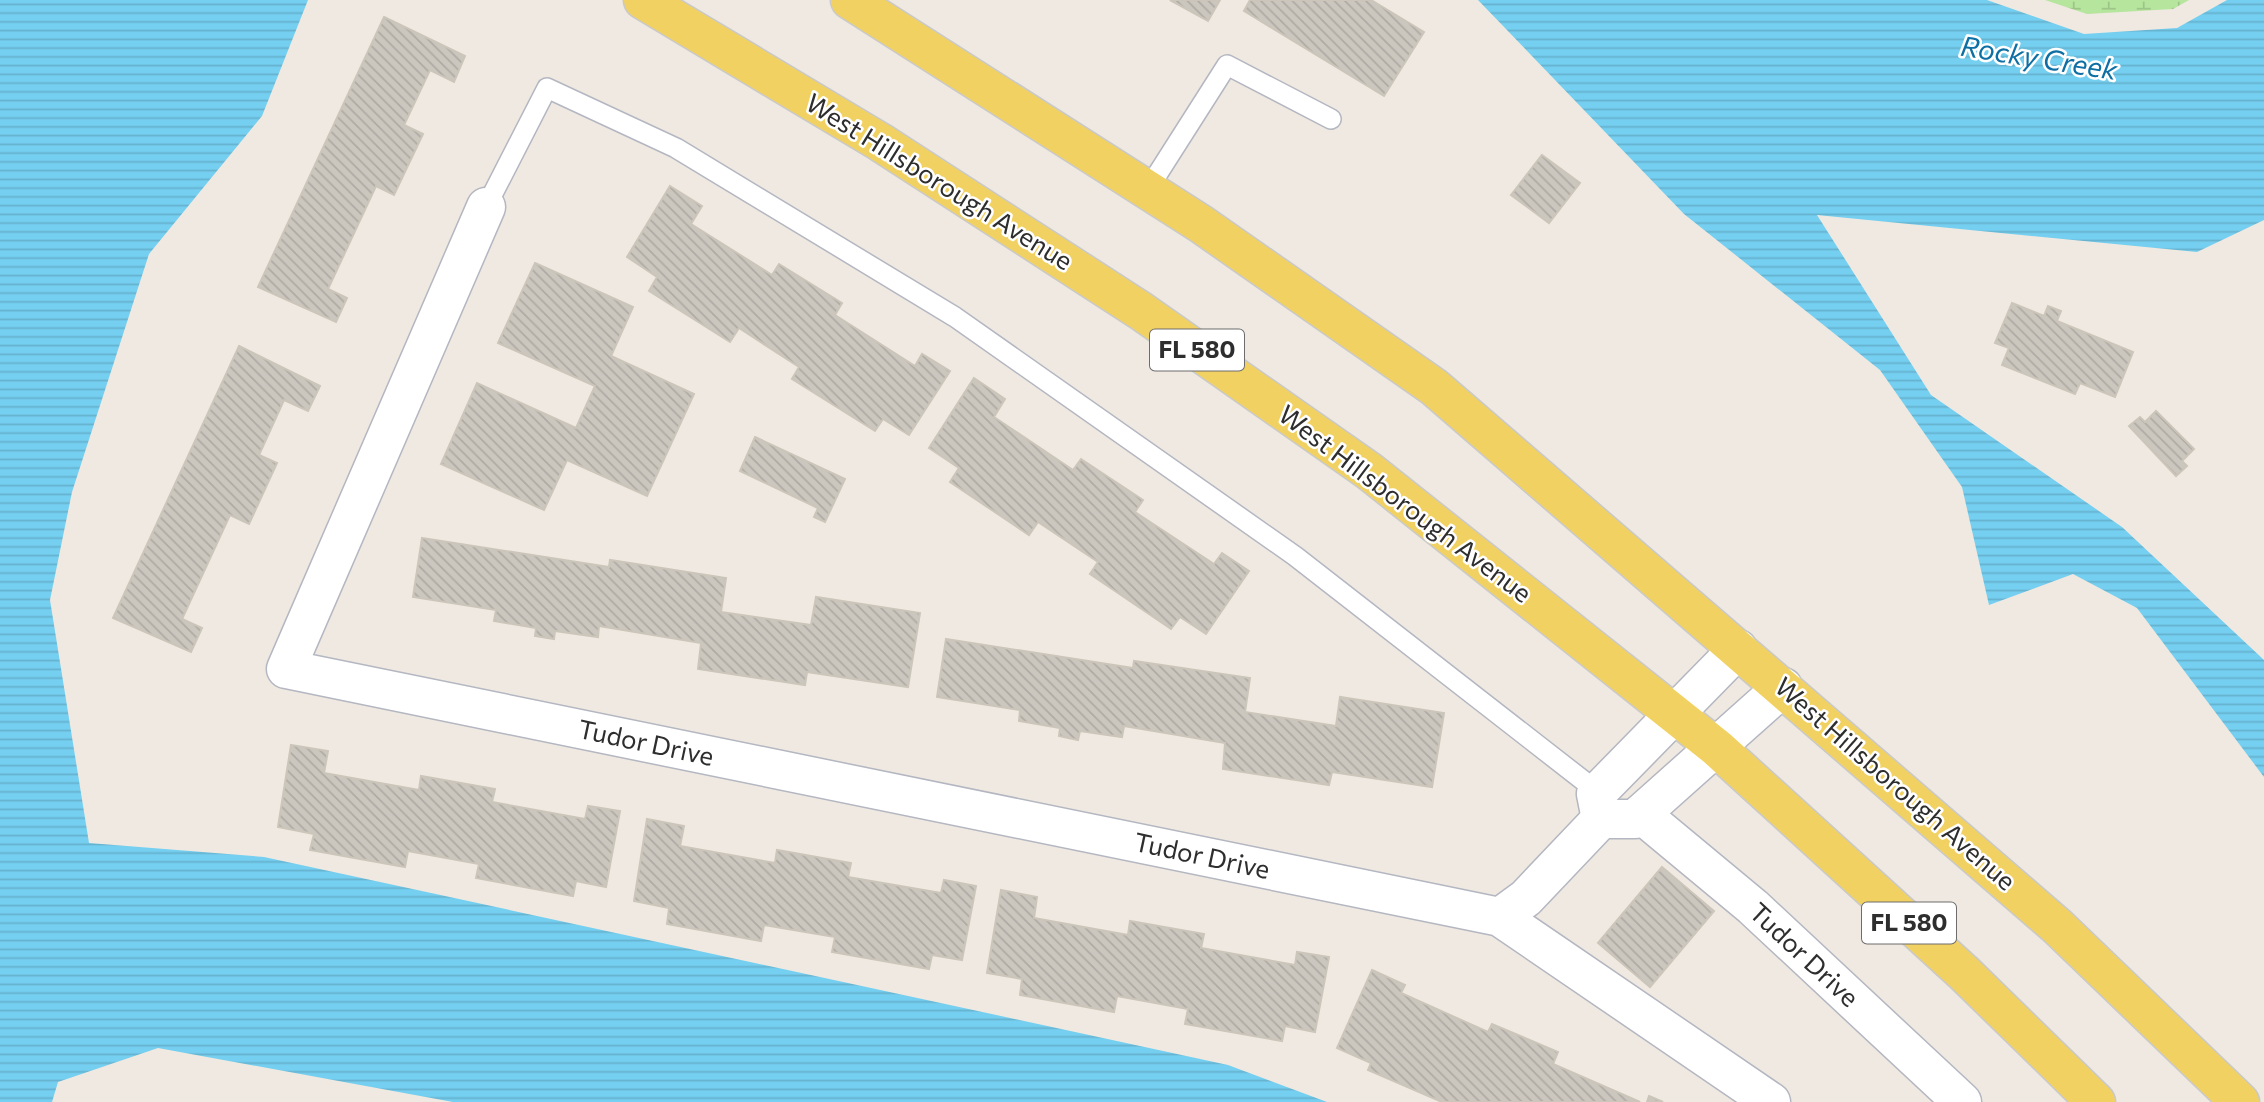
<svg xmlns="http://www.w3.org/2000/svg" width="2264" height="1102" viewBox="0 0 2264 1102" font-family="Commissioner,sans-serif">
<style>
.wetland{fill:url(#wetland-marsh)}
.water{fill:url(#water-rules)}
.building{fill:url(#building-back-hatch);stroke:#cbc5ba;stroke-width:2}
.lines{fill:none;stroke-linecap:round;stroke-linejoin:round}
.lane-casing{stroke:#b4b7c1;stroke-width:22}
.street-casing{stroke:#b4b7c1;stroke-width:41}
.primary-casing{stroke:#c9c9c9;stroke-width:41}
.lane{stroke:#fff;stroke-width:19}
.street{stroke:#fff;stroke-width:38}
.primary{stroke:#f2d163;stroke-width:38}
.labels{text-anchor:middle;stroke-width:5;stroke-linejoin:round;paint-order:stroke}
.shield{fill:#fff;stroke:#6d6d6d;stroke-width:2}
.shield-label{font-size:24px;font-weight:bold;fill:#2e2e2e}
.street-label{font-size:26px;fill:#2e2e2e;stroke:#fff}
.water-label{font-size:28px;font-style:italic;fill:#0d6fa3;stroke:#fff}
</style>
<defs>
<pattern id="wetland-marsh" width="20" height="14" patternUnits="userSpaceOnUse" patternTransform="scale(1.75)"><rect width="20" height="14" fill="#b6e59e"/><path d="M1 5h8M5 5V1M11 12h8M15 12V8" fill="none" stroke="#9dc588"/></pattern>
<pattern id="water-rules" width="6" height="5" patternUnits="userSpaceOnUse" patternTransform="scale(1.75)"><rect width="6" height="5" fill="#75cff0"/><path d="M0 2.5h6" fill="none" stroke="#66b2ce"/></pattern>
<pattern id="building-back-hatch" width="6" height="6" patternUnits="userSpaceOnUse" patternTransform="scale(1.75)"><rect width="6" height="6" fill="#cbc7bf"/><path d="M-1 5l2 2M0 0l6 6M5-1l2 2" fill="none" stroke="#afaba4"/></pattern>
</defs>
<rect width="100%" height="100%" fill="#efe9e1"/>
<!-- wetland -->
<path class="wetland" d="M2045,0H2189L2173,9L2087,14Z"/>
<!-- water -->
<g class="water">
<path d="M0,0H308L262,116L149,254L72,492L50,600L89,843L264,857L1228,1065L1327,1102H453L158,1048L58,1082L52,1102H0Z"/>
<path d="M1478,0H1987L2084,34L2177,28L2227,0H2264V220L2197,252L1817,215L1931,395L2122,527L2264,660V777L2137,608L2073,574L1989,605L1962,487L1880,370L1684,214Z"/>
</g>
<!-- building -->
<g class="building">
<path d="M1170,0H1220L1208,21Z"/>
<path d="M1250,0H1371L1424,32L1384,96L1244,11Z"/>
<path d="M384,17L465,56L454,82L430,70L404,125L423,134L394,195L376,186L328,289L347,298L336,322L258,287Z"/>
<path d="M1542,155L1580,183L1549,223L1511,195Z"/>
<path d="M670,186L702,206L691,224L772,275L779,264L842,303L835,315L915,366L922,354L950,371L909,435L883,419L875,431L792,379L799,367L739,328L730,342L649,291L657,277L627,257Z"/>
<path d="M535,263L633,307L611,356L694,394L647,496L567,460L544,510L441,464L477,383L576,428L595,386L498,343Z"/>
<path d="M2012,303L2044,316L2048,306L2061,311L2057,321L2133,352L2115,397L2080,383L2075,394L2002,365L2009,348L1995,343Z"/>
<path d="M239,346L320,386L308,411L284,400L259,455L277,463L249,524L230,515L182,619L202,628L191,652L113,618Z"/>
<path d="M974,378L1005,399L994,417L1073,470L1081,459L1143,500L1135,512L1214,564L1222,553L1249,571L1206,634L1180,617L1171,629L1090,574L1098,562L1038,522L1029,535L950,482L959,468L929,448Z"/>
<path d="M2156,411L2194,449L2182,461L2187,466L2176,476L2129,426L2140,417L2145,422Z"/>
<path d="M755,437L845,479L825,522L814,517L818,508L740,471Z"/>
<path d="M422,538L609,567L610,560L726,578L721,612L811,625L816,597L920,613L908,687L807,672L805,685L698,669L701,643L599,626L598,637L555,631L554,639L535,636L536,628L494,621L496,610L413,597Z"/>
<path d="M946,639L1133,668L1134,661L1250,678L1245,712L1336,726L1340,697L1444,713L1432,787L1332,772L1329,785L1223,769L1225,743L1124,726L1122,737L1080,731L1078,740L1059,736L1060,728L1019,721L1020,710L937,697Z"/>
<path d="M291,745L328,751L324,773L419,790L421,776L495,789L492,802L585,819L588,806L620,811L606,887L576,881L573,896L476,878L479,864L408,851L405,867L310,850L314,834L278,827Z"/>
<path d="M647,819L684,826L680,846L775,863L777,850L851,863L848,877L941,893L944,880L976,886L962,960L932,955L929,969L832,952L835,937L764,925L761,941L667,924L669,908L634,901Z"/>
<path d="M1662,867L1714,911L1650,987L1598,943Z"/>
<path d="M1001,890L1037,897L1034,918L1128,935L1130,921L1204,934L1201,948L1295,965L1297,952L1329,957L1315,1032L1285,1026L1282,1041L1185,1024L1188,1009L1117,996L1114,1012L1020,995L1022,979L987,973Z"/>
<path d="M1372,970L1405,985L1401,993L1488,1032L1492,1024L1558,1052L1553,1064L1640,1102H1442L1368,1070L1371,1063L1337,1048Z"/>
<path d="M1649,1096L1663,1102H1647Z"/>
</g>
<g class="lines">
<!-- lane casing -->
<g class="lane-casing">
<g id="lane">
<path d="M1148,189L1227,65L1331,119"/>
<path d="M486,207L547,88L676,148L955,317L1295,556L1598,792"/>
</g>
</g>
<!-- street casing -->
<g class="street-casing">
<g id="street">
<path d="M486,207L286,669L1500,917L1771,1102"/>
<path d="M1641,814L1753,907L1962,1102"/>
<path d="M1601,819L1596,794L1738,649"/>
<path d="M1500,917L1526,898L1601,819H1635L1783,687"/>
</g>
</g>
<!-- primary casing -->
<g class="primary-casing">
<g id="primary">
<path d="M643,0L880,142L1141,311L1369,471L1717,748L1964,973L2096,1102"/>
<path d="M850,0L1201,224L1434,387L2057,926L2240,1102"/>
</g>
</g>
<!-- lane -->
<use href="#lane" class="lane"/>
<!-- street -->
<use href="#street" class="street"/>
<!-- primary -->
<use href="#primary" class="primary"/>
</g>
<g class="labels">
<!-- shield labels -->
<g class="shield">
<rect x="1150" y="329.5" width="94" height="41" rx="5"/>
<rect x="1862" y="902.5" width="94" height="41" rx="5"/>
</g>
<g class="shield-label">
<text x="1197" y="358">FL 580</text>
<text x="1909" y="931">FL 580</text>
</g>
<!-- street labels -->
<g class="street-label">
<text transform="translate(939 182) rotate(32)" y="9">West Hillsborough Avenue</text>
<text transform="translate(1405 504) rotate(37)" y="9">West Hillsborough Avenue</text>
<text transform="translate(646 743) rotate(12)" y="9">Tudor Drive</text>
<text transform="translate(1895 784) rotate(41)" y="9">West Hillsborough Avenue</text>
<text transform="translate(1202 856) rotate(12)" y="9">Tudor Drive</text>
<text transform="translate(1804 955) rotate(43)" y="9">Tudor Drive</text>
</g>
<!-- water labels -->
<g class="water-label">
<text transform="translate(2039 58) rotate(9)" y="10">Rocky Creek</text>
</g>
</g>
</svg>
